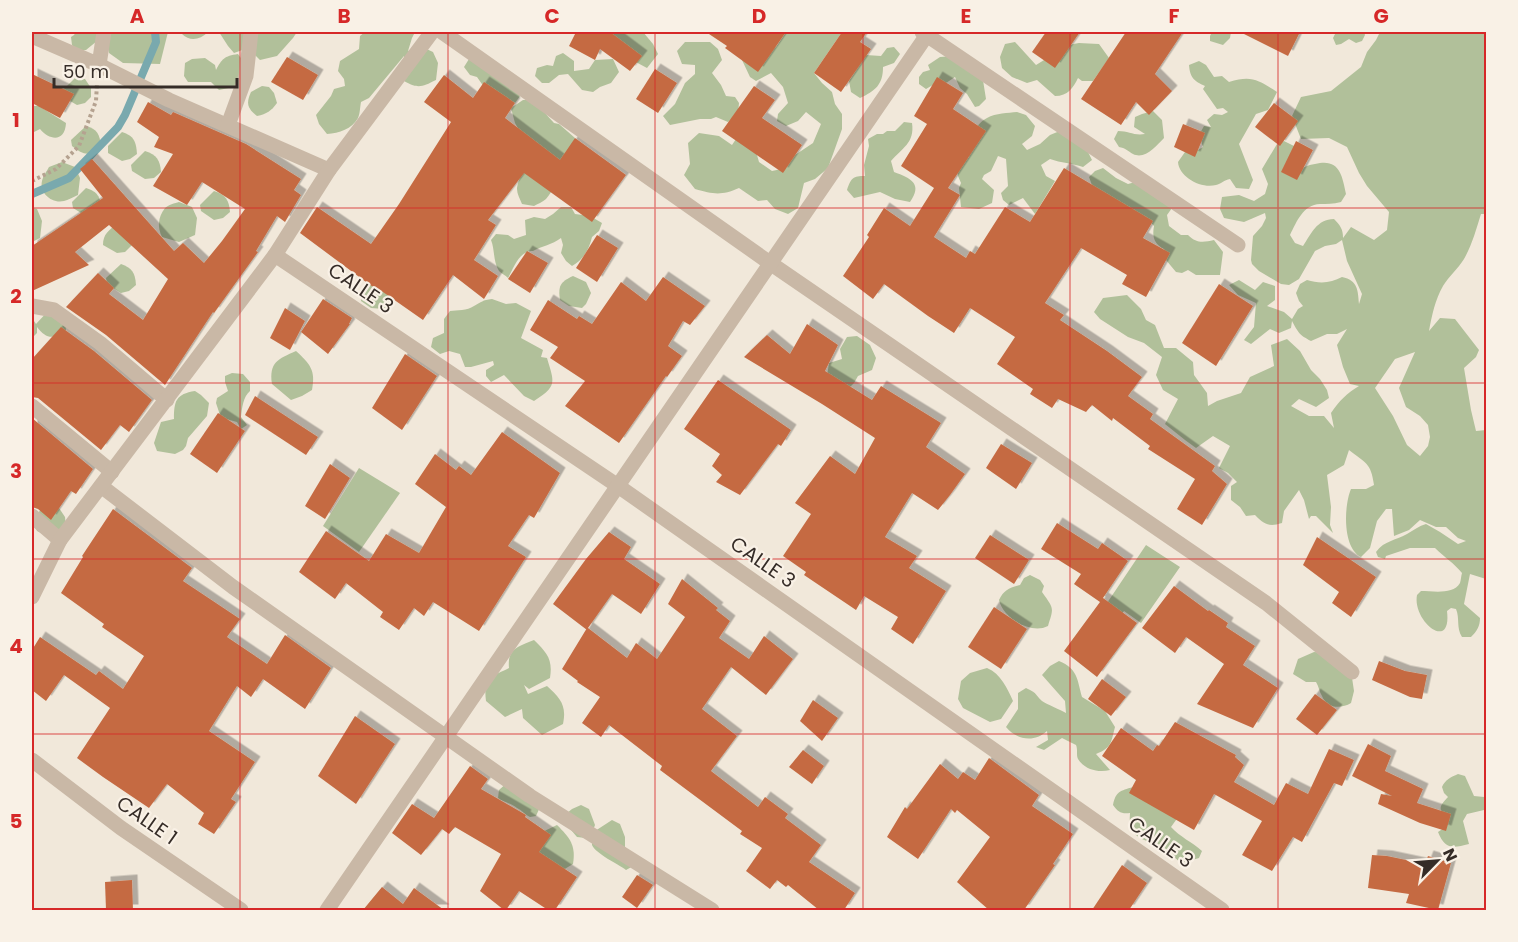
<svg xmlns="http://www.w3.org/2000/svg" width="1518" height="942" viewBox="0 0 1518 942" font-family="Poppins,sans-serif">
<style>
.green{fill:#b1c09a;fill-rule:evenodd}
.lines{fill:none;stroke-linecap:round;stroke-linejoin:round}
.stream{stroke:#79a9ae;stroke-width:8}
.building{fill:#c56b43;filter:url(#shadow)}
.path{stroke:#b5a290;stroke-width:4;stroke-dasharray:3 3;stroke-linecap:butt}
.minor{stroke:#c9b8a6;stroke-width:15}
.grid{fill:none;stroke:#d62828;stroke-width:1.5;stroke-opacity:0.55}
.labels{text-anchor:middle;stroke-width:4.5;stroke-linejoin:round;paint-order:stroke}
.street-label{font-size:20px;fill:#352c27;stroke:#f9f1e6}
.neatline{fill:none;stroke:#d62828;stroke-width:2}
.grid-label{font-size:20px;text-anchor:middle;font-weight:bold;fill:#d62828}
</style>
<defs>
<filter id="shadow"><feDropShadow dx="5.5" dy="-5.5" stdDeviation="0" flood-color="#0004"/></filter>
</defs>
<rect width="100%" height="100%" fill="#f1e8da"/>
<!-- green -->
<g class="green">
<path d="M76,32H99L97,41L86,50L77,51L72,45L71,37L74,35Z"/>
<path d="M104,32H168L160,64L123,63L109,53Z"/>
<path d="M183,32H208C200,40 190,42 182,34Z"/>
<path d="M219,32H297L293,38L277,56L260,60L248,48L234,53L228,46Z"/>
<path d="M365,32H415L412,38L408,51L420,46L433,52L438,63L436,80C422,87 418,89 404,81V56L369,98L361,102C360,107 360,114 358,118C352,129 339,133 327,134L319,124L316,115L331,96L334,89L345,86L344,79L338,71L340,61L359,49L360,36Z"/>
<path d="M604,32H643L653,44L658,54L647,68L632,60L602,38Z"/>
<path d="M786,32H842L814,73L822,83L832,92L835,104L842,114V129L828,168L815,179L804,183L798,208L788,214L775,209L767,200L758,201L739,188C721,196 713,194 695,189L684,175L690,164L688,143L699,133L719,136L732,145L740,133L768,138L757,155L759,162L772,171L786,168L795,155L813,143L821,124L806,112L798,121L786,126L777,121L778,114L788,103L783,87L771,73L756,81L750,77L742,60L776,47Z"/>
<path d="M1212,32H1231L1230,38L1223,45L1210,41V36Z"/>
<path d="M1336,32H1364L1365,35L1362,41L1356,43L1349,39L1341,44L1336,45L1333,38Z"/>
<path d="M1380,32H1486V214H1481C1476,230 1472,245 1464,259C1458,269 1449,276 1443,286C1435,300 1432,315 1429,331L1440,318L1455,319L1479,350L1476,357L1464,368L1471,410L1476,431L1486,430V582V579L1470,574L1464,604L1480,618C1480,626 1477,631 1471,637H1462C1456,628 1460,618 1456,609L1451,608L1447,611C1452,653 1412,621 1417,595L1421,591C1433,591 1453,595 1460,583C1461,580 1461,576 1462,573C1454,563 1444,557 1435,548H1410L1386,556L1385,559L1378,557L1376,552C1385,540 1395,541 1407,534C1414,530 1419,526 1426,524L1440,532L1458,544L1466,541L1458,538L1446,527H1436L1420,520L1409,530L1394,536L1392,509H1386L1377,521L1370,548L1361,557C1342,548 1344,505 1351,489H1366L1374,485C1371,462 1365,463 1349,450L1344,465L1327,475L1331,507L1330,525L1333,533L1316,516H1311L1309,519L1304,500L1299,490L1284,511L1282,523C1269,527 1265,525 1255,515L1246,516L1240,507L1231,500V486L1237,482L1228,473L1219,468L1230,446L1213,436L1196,448L1185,440L1165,424L1178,399L1163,390L1156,375L1162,357L1144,343L1128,337L1100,319L1094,312L1103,298L1127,295L1141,309L1146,320L1155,325L1164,348H1176L1193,362L1194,375L1207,393L1208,406L1217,401L1241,393L1250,377L1274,366L1271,345L1287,339L1300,351L1311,370L1320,379L1327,390L1329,398L1316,407L1299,399L1291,406L1309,416H1324L1334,428L1331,413C1339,401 1347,393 1359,386L1350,384L1343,367L1337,345L1347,329L1337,334H1327L1311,341C1299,335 1298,332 1292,321L1291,328L1279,333L1270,329L1251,344L1244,340L1254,327L1256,303L1238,295L1229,285L1239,280L1255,290L1263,282L1275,286V300L1267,306L1284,312L1292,319L1298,309L1303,306L1299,301L1296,293L1300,284L1307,280C1320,284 1331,283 1342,277C1358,280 1358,291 1359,304L1362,294L1347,261L1342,240L1336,244L1325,246L1315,251L1299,279L1289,285L1281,284L1259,271L1252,264L1251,260L1253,236L1262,226L1266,218L1265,213L1244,222L1224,218L1220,209L1222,197L1239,195L1254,201L1265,194L1268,184L1262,169L1277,144L1284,141L1294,146L1298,172C1304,167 1307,165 1315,164C1339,158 1342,174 1346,194L1341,202C1333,204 1327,204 1320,204C1303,205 1297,221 1290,235L1295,243L1303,246C1311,234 1317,219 1334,219C1340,225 1343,229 1343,238L1351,227L1374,240L1387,230L1389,212L1367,186L1359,173L1347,147L1329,138L1301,139L1292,116L1301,97L1331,91L1361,67L1367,52L1376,40ZM1415,352L1399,388L1406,407L1420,416L1428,425L1430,437L1428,446L1420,456L1407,445L1393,416L1375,388L1395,359Z"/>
<path d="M685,42H710L718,49L722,60L712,73L721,85L726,96L735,97L739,103L738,114L728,122L716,117L711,119H700L670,125L663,116L675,104L685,83L695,74V65L682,64L677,51Z"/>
<path d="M1015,42L1036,65C1049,58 1064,44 1079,43C1085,43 1092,44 1099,44L1109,58L1093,81H1082L1078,78C1073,88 1068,96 1055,96L1037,80L1027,83L1012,77L1002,68L1000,57L1005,44Z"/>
<path d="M894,47L900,54L894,63L883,67C883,85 875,91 860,98L851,92L849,81L866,55L881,56L887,48Z"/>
<path d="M563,53L574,61V71L589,69L595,60L613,59L619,72L611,83L600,87L593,92L582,90L568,74L559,75L549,83H542L535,76L537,68L547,65L553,66L556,56Z"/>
<path d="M238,54L245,64L238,86L219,90L211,82H188L184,76L185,63L192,59L205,58L215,65L216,70C222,59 224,56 238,54Z"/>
<path d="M954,56L982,74L986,99L979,106L975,107L967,94L960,88L955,77L946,83L938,82L926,89L919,84V77L923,72L930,70L928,65L940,57Z"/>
<path d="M469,59L517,89L520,96L515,103L484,87L477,77L470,75L464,67Z"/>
<path d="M1199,61L1206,65L1214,77L1222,76L1229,82C1252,75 1258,80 1277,92L1268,110L1256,114L1239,144L1253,180L1249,189L1236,188L1230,179C1224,180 1221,184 1216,185C1201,189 1179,177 1178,162L1185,152L1198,150L1203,147L1199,135L1204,126L1211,127L1207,120L1214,114L1222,115L1228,112L1223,108L1217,109L1203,89L1205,86C1194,81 1190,78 1189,65Z"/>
<path d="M77,76L85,79L91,88V97L85,103L77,105L63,97V90Z"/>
<path d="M262,86L269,87L274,93L277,103C271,111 267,114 257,116C247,108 246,103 251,92Z"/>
<path d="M523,100H533L554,123L559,124L575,138C571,156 558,185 546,199C543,202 537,204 534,206L522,204C520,199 517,194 517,189C517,183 527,158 530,150L515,123L511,108Z"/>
<path d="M32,106H39L66,123C65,142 50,141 40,129L34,132H32Z"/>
<path d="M1153,111L1162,120L1164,138C1156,146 1145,160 1133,154C1128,151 1125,148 1119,147L1114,139L1118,131C1129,131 1134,136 1145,134L1134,127L1135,117L1142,114Z"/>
<path d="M1017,112L1026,115L1035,126L1032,136L1022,144L1027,150L1040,144L1050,135L1067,128L1085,146L1092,160L1083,167C1072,163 1061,163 1050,159L1041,165L1046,176L1055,181L1035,214L1023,198L1009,205L1003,200L1001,193L1008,186L1006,159L998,156L991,171L984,175L982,179L994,190L992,203L979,209L961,207L959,188L961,183L958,176L956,166L969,157C970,143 973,125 987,118C996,113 1008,113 1017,112Z"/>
<path d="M904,122L912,123C915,143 902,148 891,161L894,172C911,178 923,184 910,202L895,199L880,192L854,198L847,190C851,178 853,176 865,176L864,165L869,146L868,139L877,134H883L887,131H895Z"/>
<path d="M86,126C97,129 100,134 101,147C90,157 83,155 72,146L71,140Z"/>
<path d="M122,132C134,136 136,141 137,154L130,159L122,161L108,153V146Z"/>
<path d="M145,151C157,155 160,160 161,172L154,178L145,179L132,171L131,165Z"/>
<path d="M62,162L75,167L80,178L78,195C73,197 68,200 64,201C52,204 39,193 42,181C43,176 47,171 49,167Z"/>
<path d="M1103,168L1116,178L1128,184L1139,181L1172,208L1167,215L1169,226L1181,235H1188C1197,244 1204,242 1214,240L1223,252L1220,275H1196L1188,270L1182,273L1176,272L1166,260L1164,249C1154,244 1152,237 1154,226L1146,217L1137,215L1096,196L1089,177L1095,171Z"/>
<path d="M86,188C98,192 100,196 101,209L86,216L73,208L72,202Z"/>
<path d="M214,191C226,195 229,200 230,212L223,218L214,220L201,211L200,205Z"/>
<path d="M179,202L192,207L197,218L195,235L179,242L162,237C157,227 158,217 165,208C168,205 175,203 179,202Z"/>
<path d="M561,207H571L575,214L590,216L602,223L599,231L592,237C589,250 583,260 572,266L566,261L561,253L563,245L561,238C552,245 542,246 533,251C520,250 514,267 508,278C505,275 502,274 499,271C493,262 495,250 491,240L496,234L508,235L514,239L526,235L525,220L534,217L545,219L553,214Z"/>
<path d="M32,208L37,209L42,221L40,238L32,242Z"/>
<path d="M117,224L132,245L125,252L117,253L103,245C103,234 109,230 117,224Z"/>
<path d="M121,264C132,268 135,272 136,285L129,291L121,293L107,284L106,278Z"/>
<path d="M573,276L586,282L591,293L586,304L582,308L569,306L560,300C558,286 560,282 573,276Z"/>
<path d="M375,278L392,294L388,305L384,309L371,308L361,301C360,287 362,283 375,278Z"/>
<path d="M492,299L506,304L516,303L531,311L521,338L543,350L541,357L547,358C554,382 558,386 534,401L524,396L504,375L491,382L486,376V370L494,365L493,361L471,367H465L460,354L449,351L440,354L431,347L433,338L444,333V319L450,311C457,310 467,311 474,306C482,302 482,300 492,299Z"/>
<path d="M50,309L65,321L66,330C54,340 46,339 37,327V333L32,338V318L36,324Z"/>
<path d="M857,336L870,345L876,358L872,370L858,376L854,383L848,389L827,376L829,363L842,359L840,349L847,337Z"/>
<path d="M296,351C310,364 316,370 312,390L302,396L291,400L272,384C269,362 278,359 296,351Z"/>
<path d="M232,373L243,374L250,382V391C243,397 242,408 241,417L247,425L241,429L237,422L226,419L220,415L216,403L217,398L228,391L225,382V376Z"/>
<path d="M195,391L201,395L209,403L207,416L188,438L186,446L183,450L175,454L157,451L154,443L161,422L174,419C174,401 176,394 195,391Z"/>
<path d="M359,468L400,493L359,552L323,526Z"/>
<path d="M44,506L59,508L65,517L66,527L54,539L37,531L32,520Z"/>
<path d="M1146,545L1180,567L1141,623L1124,611L1117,621L1103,609Z"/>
<path d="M1030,575L1040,580L1044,586L1042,592C1054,609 1054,607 1048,626C1031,635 1003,618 999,600C1004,590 1009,588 1020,585L1024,578Z"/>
<path d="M534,640C547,653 553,659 550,678L529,689L524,685L528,694L547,686C560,698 567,705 563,724L542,735L523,718L522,709L505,717L486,701C483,678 491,677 509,668C507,649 519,646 534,640Z"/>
<path d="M1314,652L1330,653L1351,671L1354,691L1351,703C1341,709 1327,709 1322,696C1319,691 1319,687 1316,682H1306L1293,674L1298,659Z"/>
<path d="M1059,661C1078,669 1077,679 1082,697L1105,711L1115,727C1111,742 1112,748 1096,754L1110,770C1099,773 1085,770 1078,759C1076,755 1078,750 1076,745L1062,738L1044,750L1036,747L1048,740L1047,731C1034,743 1017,740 1006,727L1018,709V693L1026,688C1037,693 1035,694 1042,701C1046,704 1061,710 1066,713L1065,701L1042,675L1050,666Z"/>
<path d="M987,668C1001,674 1007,688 1013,701L1001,719L990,722L963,708L958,699L961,681L970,673Z"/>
<path d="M1458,774L1465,776L1474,796L1484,797C1487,802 1487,805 1484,810L1467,814L1463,821L1469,844C1453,848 1445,850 1438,832L1444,828L1445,818C1438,807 1440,806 1448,797L1444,793L1442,787C1445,780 1451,777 1458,774Z"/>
<path d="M509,781L540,807L536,816L530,817C525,815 522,810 517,808C512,804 504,802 498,798L499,790Z"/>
<path d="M1133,787L1177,811L1176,820L1171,827C1180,837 1192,842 1202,851L1199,858L1182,863C1181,863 1175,858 1174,857C1170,852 1174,853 1168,850C1149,838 1127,843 1130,813C1121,814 1118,812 1113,805C1116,791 1120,791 1133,787Z"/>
<path d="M581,805L589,809L595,825L592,833L612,820L620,824L625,837V847L635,865L626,870C618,864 596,854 592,845C592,843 592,836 592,834L586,838L577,837L566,824V814L572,809Z"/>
<path d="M557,825C570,838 576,845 573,864L563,870L533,858L538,834Z"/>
</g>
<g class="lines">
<!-- stream -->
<path class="stream" d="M32,194L69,178L118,127L125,115L156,42L155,32"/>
</g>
<!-- building -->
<g class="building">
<path d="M576,32H610L642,56L630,71L600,49L595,60L569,46Z"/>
<path d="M706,32H786L758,72L725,48L727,46Z"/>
<path d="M842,32H867L860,42L871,49L841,92L814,73Z"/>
<path d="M1046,32H1080L1055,68L1032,52Z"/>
<path d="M1126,32H1183L1155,74L1172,91L1149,115L1136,102L1121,125L1081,99Z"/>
<path d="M1240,32H1300L1288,56Z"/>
<path d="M287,57L318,75L303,100L271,82Z"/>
<path d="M655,69L677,83L658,113L636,99Z"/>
<path d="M32,74L74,94L60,118L32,103Z"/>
<path d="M444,75L473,98L484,82L515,103L505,118L560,160L575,138L626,175L592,222L524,173L488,220L496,225L474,260L498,276L484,299L453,275L423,320L383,292L370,285L300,233L317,207L371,244L399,204L451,122L424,102Z"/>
<path d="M937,77L963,93L953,109L986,131L948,188L960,195L934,237L966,258L970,251L975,254L1005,207L1030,222L1064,168L1153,221L1143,238L1170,253L1146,297L1122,284L1127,275L1081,248L1045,303L1064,315L1060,320L1107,351L1142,377L1128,396L1153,414L1150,419L1215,466L1212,471L1227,484L1202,525L1177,509L1195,479L1148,449L1150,446L1113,418L1112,421L1092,405L1086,412L1058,399L1052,408L1030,394L1033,389L997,364L1015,337L970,308L954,333L928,316L884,284L873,299L843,276L869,237L867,235L884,208L910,226L934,188L901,166L927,124L914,116Z"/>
<path d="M754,86L775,100L762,118L802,145L783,173L722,131Z"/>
<path d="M148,102L171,115L173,112L246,144L301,179L294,190L301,195L285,222L277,216L256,251L258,252L214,313L213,312L165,385L106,335L66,307L98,273L114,288L109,294L143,320L168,279L109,225L75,252L89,265L32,291V246L103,198L80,169L92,159L174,251L183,243L204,263L222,241L245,209L202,182L187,205L153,186L173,154L154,147L159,137L137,122Z"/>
<path d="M1274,103L1298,121L1280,146L1255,127Z"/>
<path d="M1183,124L1205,133L1195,157L1174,147Z"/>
<path d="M1296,141L1313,150L1297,180L1281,172Z"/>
<path d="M597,235L618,248L597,282L576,268Z"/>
<path d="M527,251L548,263L530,293L508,279Z"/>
<path d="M663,277L705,306L690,325L683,321L668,346L682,356L667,377L666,376L619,443L565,406L585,381L550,358L558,347L530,330L548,300L577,319L579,316L592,324L621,282L646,301Z"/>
<path d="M1219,284L1253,306L1216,366L1182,343Z"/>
<path d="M323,299L352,318L349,324H350L328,354L301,332Z"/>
<path d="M285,308L305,321L290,350L270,338Z"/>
<path d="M807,324L838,345L825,371L872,400L881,386L941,423L926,447L965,474L950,495L938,510L912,493L885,537L917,556L909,568L946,591L913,644L891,629L898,617L864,596L856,610L804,575L806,572L783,556L811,514L795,503L830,456L855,474L875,438L822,404L744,357L767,335L790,354Z"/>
<path d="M61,327L94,351L152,400L129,432L120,425L101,450L38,398L32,397V359Z"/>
<path d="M405,354L437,376L402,430L372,408Z"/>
<path d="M718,380L791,430L781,446L778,444L740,495L716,482L722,475L712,466L720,454L684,429Z"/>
<path d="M255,396L318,437L306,455L245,415Z"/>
<path d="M218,413L245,431L217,473L190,454Z"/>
<path d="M32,418L93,469L76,494L71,491L51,520L38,509L32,507Z"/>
<path d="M502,432L560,473L534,518L529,515L508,546L526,557L479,631L433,602L424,616L414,608L399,630L380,617L383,612L346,583L335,599L299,572L326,531L369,561L386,534L419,553L446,507L415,484L435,454L456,470L459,466L471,475Z"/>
<path d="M1001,444L1032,463L1016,489L986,468Z"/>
<path d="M330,464L350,478L325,519L305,506Z"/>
<path d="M113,509L192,568L183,581L240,619L227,637L267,664L285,635L331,668L305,709L263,679L251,697L237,686L209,731L255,762L231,799L236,802L214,834L198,824L204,813L167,784L149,808L103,777L77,758L110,708L64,675L46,701L32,690V650L40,637L96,675L99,671L123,689L144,656L102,627L104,624L61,593L83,557L82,556Z"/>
<path d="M1057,523L1098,549L1102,543L1128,561L1103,598L1137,623L1097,677L1064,651L1100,602L1074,584L1081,574L1041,549Z"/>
<path d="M609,532L631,547L624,559L660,584L641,614L612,594L588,628L627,658L636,643L657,659L685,617L668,604L682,579L718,608L716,610L730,621L719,638L749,659L764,636L793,659L766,695L731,667L702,709L737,736L711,771L758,807L765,797L788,814L785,818L821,845L809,862L855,893L844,910H819L788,885L786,887L777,880L770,889L746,871L762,848L740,834L742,831L660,770L662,766L609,725L601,737L582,723L600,697L577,682L578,681L562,669L587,628V630L553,604L586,559Z"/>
<path d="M990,535L1029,560L1014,584L975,558Z"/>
<path d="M1317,537L1376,577L1351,617L1332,603L1339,592L1303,565Z"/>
<path d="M1174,586L1208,611L1209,610L1228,623L1226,627L1255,646L1243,665L1278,688L1253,728L1197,704L1224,664L1186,637L1175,653L1142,628Z"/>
<path d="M994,607L1027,629L1001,669L968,647Z"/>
<path d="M1379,661L1405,671L1427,675L1422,699L1410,697L1372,680Z"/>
<path d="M1102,679L1126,697L1111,716L1088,699Z"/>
<path d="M1315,694L1337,710L1317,735L1296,719Z"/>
<path d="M813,700L838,718L822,741L800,721Z"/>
<path d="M355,716L395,744L356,804L318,776Z"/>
<path d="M1175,722L1236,755L1235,757L1244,765L1234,782L1274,805L1286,783L1308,794L1329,749L1354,760L1342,786L1334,783L1302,842L1293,837L1272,871L1242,855L1262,821L1214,794L1194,830L1129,793L1136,780L1102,756L1121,728L1153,751L1157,745L1159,746Z"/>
<path d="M1368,744L1391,756L1385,771L1423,789L1417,803L1451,814L1446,831L1420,823L1378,804L1381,794L1392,796L1352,776Z"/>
<path d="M803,750L824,766L812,784L789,767Z"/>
<path d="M989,758L1039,795L1032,806L1073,834L1053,864L1055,865L1024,910H989L957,882L990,837L957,810L955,813L951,809L918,859L887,837L905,807L907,809L940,764L958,779L963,772L975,780Z"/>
<path d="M470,766L488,779L481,789L526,815L525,817L551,835L539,852L577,877L555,910H548L519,891L506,910H504L480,891L501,854L455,827L449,834L442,829L421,855L392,833L412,804L434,818Z"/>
<path d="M1372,855L1387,856L1425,864L1428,856L1451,863L1438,910L1406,903L1409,894L1368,888Z"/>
<path d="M1122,865L1147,883L1129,910H1092Z"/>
<path d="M637,875L653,885L637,908L622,897Z"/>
<path d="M132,880L133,910H106L105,882Z"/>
<path d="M382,887L403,904L414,888L444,910H363Z"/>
</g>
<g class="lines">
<!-- path -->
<path class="path" d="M32,181L56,169L79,146L96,101L97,84"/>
<!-- minor -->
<g class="minor">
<path d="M442,32L770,263L1266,603L1352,672"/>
<path d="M922,32L1238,245"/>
<path d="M32,36L99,65L169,100L329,170"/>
<path d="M99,65L104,32"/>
<path d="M228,125L246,76L251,32"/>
<path d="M275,255L618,486L1222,910"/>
<path d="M32,306L54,310L100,343L167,400"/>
<path d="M32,406L112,472"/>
<path d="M101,486L233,587L530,796L712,910"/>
<path d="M32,516L60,540"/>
<path d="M32,597L60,540L275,255L329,170L432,32"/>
<path d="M32,760L121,828L241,910"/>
<path d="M327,910L929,32"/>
</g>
</g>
<!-- grid -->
<path class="grid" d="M240,32V910M448,32V910M655,32V910M863,32V910M1070,32V910M1278,32V910M32,208H1486M32,383H1486M32,559H1486M32,734H1486"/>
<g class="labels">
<!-- street labels -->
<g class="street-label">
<text transform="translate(361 288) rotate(34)" y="7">CALLE 3</text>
<text transform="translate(763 562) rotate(35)" y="7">CALLE 3</text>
<text transform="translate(147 820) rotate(35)" y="7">CALLE 1</text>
<text transform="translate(1161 842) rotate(35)" y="7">CALLE 3</text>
</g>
</g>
<!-- border -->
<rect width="1518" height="942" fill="none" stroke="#f9f1e6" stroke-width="66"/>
<!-- north arrow -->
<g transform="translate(1437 861) rotate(65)" stroke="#f9f1e6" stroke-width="4.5" paint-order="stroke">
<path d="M0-4.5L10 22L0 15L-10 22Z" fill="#352c27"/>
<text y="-9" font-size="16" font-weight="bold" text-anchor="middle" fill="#352c27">N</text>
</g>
<!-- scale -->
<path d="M54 78v9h183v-9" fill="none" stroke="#352c27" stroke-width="3"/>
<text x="63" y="78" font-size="18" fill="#352c27" stroke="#f9f1e6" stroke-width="4.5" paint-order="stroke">50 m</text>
<rect x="33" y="33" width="1452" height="876" class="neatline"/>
<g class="grid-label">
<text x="137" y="23">A</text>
<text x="344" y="23">B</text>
<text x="552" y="23">C</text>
<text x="759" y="23">D</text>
<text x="966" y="23">E</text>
<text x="1174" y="23">F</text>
<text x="1381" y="23">G</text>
<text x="16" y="127">1</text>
<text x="16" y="303">2</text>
<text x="16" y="478">3</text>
<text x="16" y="653">4</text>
<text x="16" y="828">5</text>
</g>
</svg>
